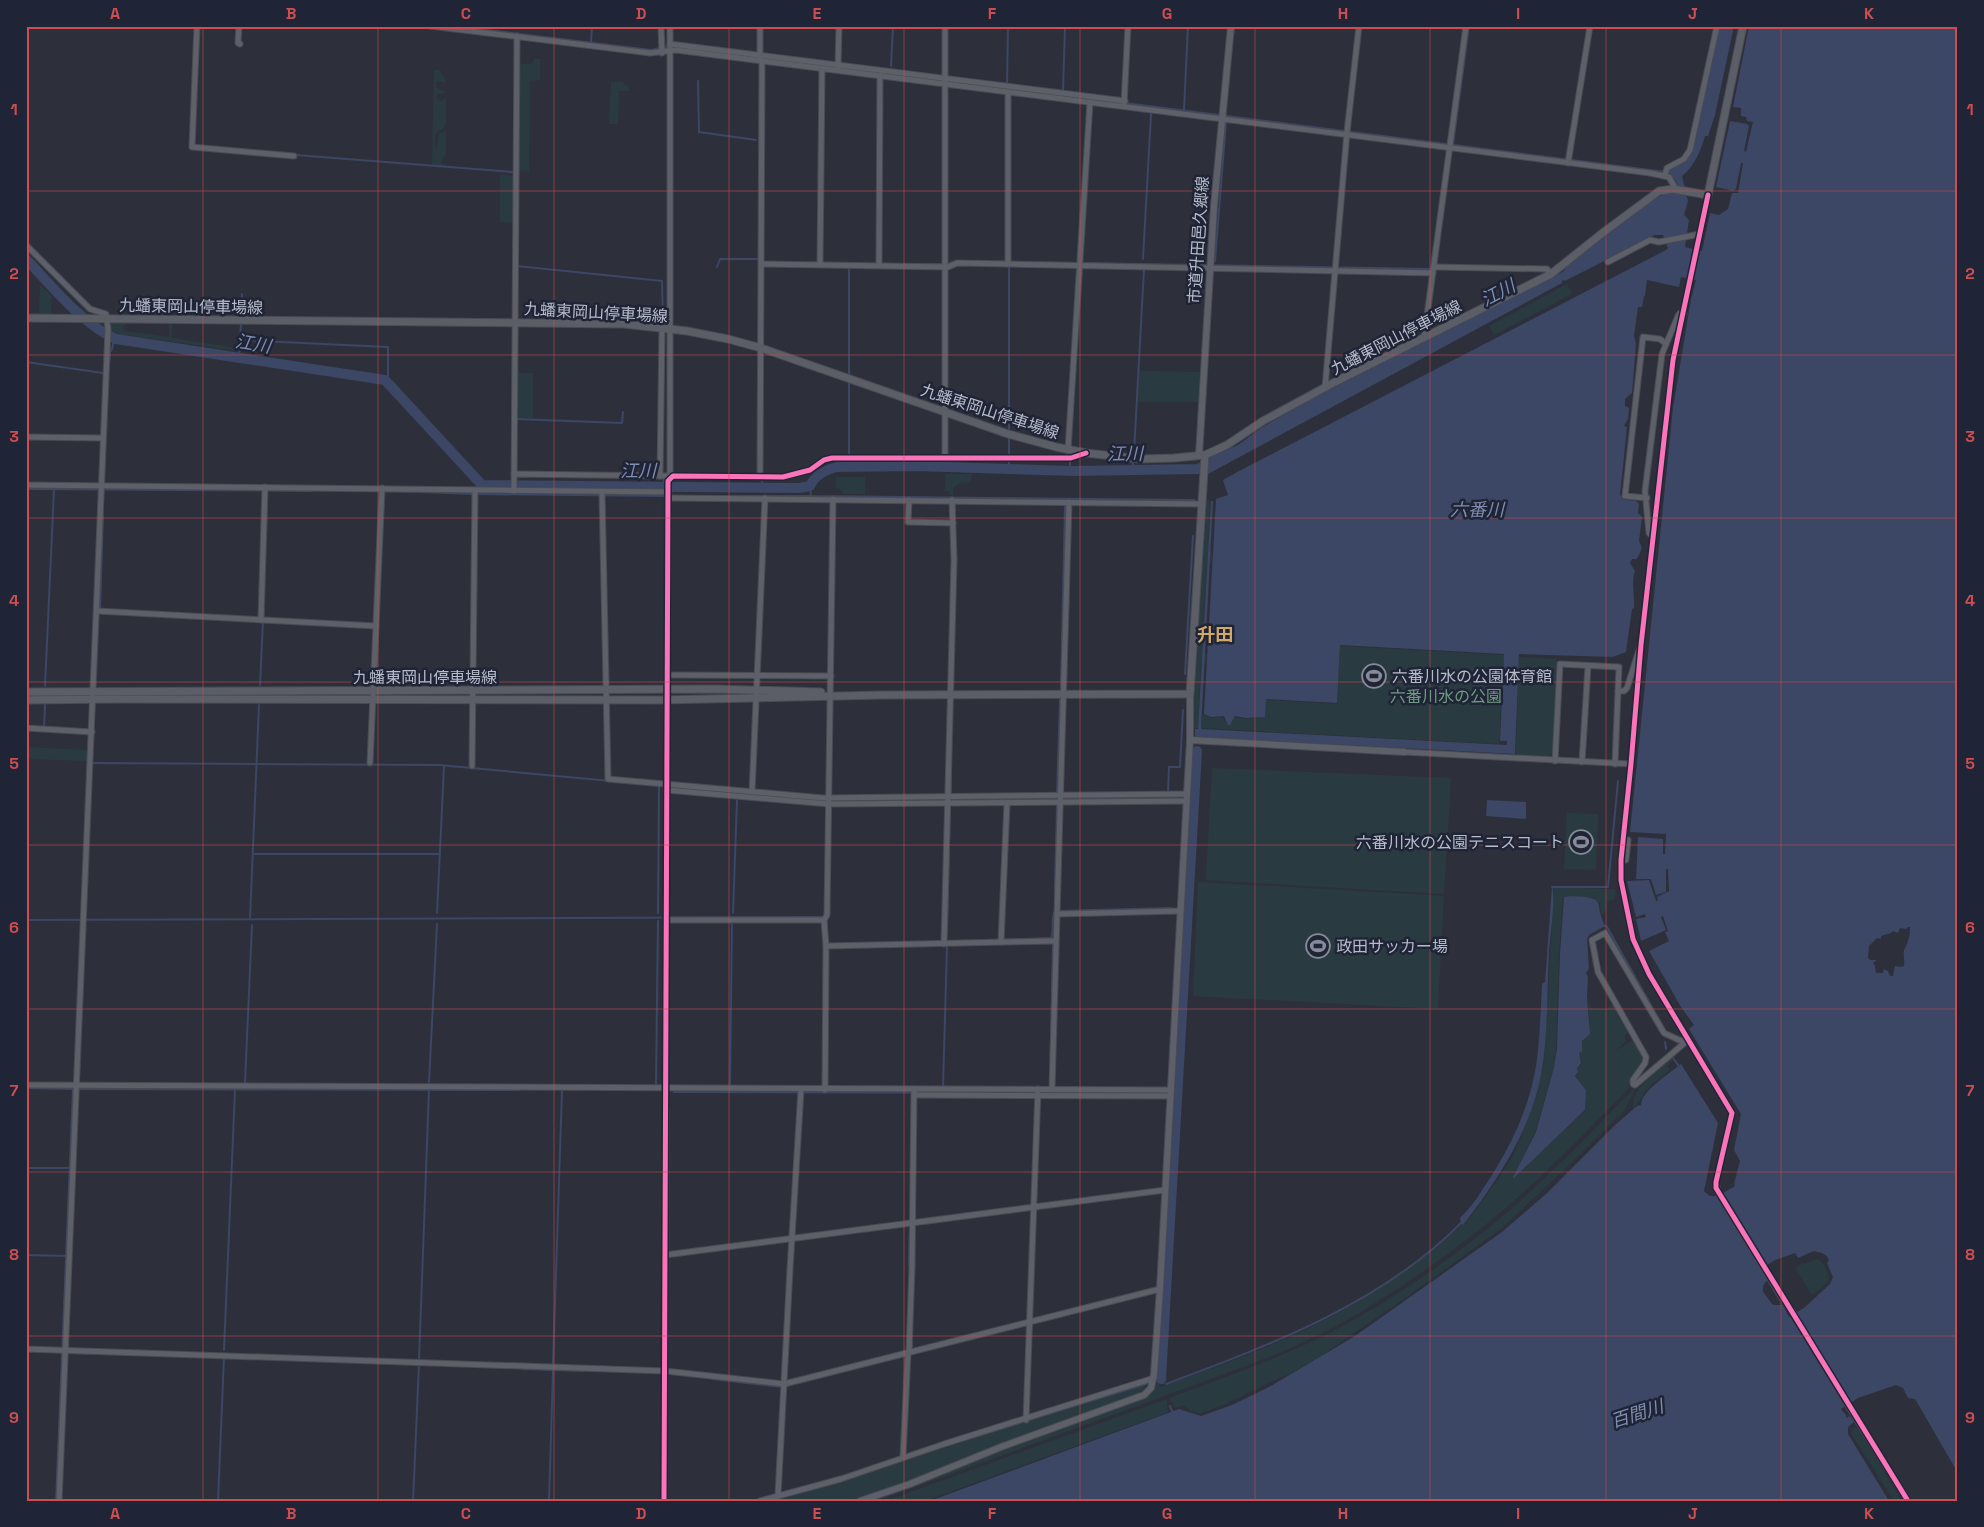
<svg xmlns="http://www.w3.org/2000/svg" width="1984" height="1527" viewBox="0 0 1984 1527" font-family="'Space Grotesk','Noto Sans JP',sans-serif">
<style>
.green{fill:#2a3a41;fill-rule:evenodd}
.water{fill:#3c4665;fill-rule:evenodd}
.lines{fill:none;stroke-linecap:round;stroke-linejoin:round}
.stream{stroke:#3c4665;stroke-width:2}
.river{stroke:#3c4665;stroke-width:10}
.minor-casing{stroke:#494b54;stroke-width:7}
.tertiary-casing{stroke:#494b54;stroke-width:8}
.secondary-casing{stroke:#494b54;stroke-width:9}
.minor{stroke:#5d6068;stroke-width:5}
.tertiary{stroke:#5d6068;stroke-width:6}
.secondary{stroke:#5b5e67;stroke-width:7}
.cycleway-casing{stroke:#1f2536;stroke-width:8}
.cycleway{stroke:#fb73b8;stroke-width:5}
.grid{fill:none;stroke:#ce4d51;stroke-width:1;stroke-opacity:0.55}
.labels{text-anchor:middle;stroke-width:5;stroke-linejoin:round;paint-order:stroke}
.street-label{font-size:16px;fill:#b7bccb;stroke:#1f2536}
.poi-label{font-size:16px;fill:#b7bccb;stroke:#1f2536;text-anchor:start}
.park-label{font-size:16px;fill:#6f9b80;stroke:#1f2536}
.water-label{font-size:18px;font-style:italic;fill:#808db1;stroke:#1f2536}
.neighbourhood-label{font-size:18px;font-weight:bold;fill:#d3a96a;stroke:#1f2536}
.neatline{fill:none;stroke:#ce4d51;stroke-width:2}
.grid-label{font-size:16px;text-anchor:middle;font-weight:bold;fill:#ce4d51}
</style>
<rect width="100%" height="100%" fill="#2d303b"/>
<!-- green -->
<g class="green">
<path d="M534,59H540V80L530,81L529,171L518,170L519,64H532Z"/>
<path d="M434,70H440C442,76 446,76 446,83L440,81L436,82L437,88L443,92L445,90L446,91L442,94L438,93L436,97L438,100L442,101L446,97V123L444,128L436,133L435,145L437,149L439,133L446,131V154L440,163L449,167L432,165Z"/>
<path d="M611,82H623L624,85L629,86V91H619L618,124H609Z"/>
<path d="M500,174L514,176V223L500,222Z"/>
<path d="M1567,284L1572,294L1494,335L1489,326Z"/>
<path d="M40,285L52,296L51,314L39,315Z"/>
<path d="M111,322H172V338L238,348V351L119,334L110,329ZM147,323H169V337L124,331L123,327L126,324Z"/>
<path d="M1139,371L1200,372L1198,402H1138Z"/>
<rect x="517" y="373" width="16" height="45"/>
<path d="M946,474H972L971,480L969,482L960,483L953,488V495H950L948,491H945V476Z"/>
<path d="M836,477H865V494H843L840,489L836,487Z"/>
<path d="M1205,500H1210L1208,551H1212V563H1207L1202,653L1207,654L1206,663H1201L1198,728H1192Z"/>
<path d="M1340,646L1504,655L1499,744L1201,728L1202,714L1211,718L1222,717L1228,725H1230L1234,717L1246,719L1265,717L1266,700L1337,704Z"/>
<path d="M1519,657L1557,659L1553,752L1549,756L1516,755Z"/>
<path d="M26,747L88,750V761L26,759Z"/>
<path d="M1212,768L1451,778L1444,894L1206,880Z"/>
<path d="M1567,813L1598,814L1596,870L1564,869Z"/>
<path d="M1198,882L1444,896L1438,1009L1193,996Z"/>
<path d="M1554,887L1610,889L1616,890L1615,899L1607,901L1606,910L1601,915L1600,904L1593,897H1563L1559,954L1556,1047L1554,1066L1535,1132L1513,1178H1514L1585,1111L1586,1090L1576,1076L1578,1072L1577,1068L1582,1063L1579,1053L1582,1052V1042L1590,1034L1588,997L1591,1008L1606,1009L1614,1003L1618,1010V1016L1629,1030L1624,1037L1626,1041L1616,1051L1633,1040L1645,1058L1640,1068L1629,1081V1088L1623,1095C1590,1127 1559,1160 1525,1191C1473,1238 1410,1283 1349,1319C1292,1352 1226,1373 1164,1396C1072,1430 980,1464 887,1497L868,1501C960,1470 1049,1430 1141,1400C1150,1395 1155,1392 1157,1381H1159L1160,1387C1223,1364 1288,1342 1347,1308C1362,1299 1376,1288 1391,1278C1416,1262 1440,1246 1461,1225H1464L1495,1184L1511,1159L1520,1140L1537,1095L1544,1064Z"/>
<path d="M1673,1056L1672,1061L1667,1066L1670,1070L1650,1086L1633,1109C1629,1090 1661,1066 1673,1056Z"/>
<path d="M1638,1084L1624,1111L1570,1164L1502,1228L1408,1296L1318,1358L1288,1375L1281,1377C1265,1384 1212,1413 1198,1413C1192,1412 1188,1409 1184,1405L1175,1408L1173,1402L1170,1401L1169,1398C1230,1375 1293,1354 1350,1322C1406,1291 1469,1246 1517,1204C1559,1166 1598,1125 1638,1084Z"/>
<path d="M1818,1259C1822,1262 1824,1265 1826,1269C1834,1282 1821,1288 1812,1295L1796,1269L1797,1266Z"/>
<path d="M1145,1385L1144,1389L1130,1398L905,1483L849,1501H774L839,1483L927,1452Z"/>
<path d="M1167,1399L1168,1411L1166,1413L925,1501H886Z"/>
<path d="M1855,1426L1859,1431L1902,1501H1894L1851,1433Z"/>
</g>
<!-- water -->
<g class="water">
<path d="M1718,26H1734L1715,115L1708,136H1705C1701,150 1694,167 1682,176L1688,201L1684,215L1689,220L1685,247L1702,251L1710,213L1719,215L1728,209L1732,193H1738L1743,163H1741L1736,189L1733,191L1716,187L1730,121L1747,124L1749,126L1744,151L1746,152L1753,122L1747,121L1746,117L1741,116V108L1733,107L1749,26H1958V1473L1915,1399L1908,1398L1903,1388L1896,1385L1858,1398L1841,1409L1846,1415V1418L1850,1416L1854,1422L1848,1427V1434L1889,1501H930L1179,1409L1201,1416L1232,1405L1269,1387L1355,1336L1502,1232L1546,1194L1615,1125L1637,1106L1641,1105C1641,1091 1670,1073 1681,1064L1718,1123L1704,1191L1710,1196H1718L1735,1186L1734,1184L1740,1161L1734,1150L1741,1114L1689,1029L1694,1025L1681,1007L1649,951L1669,941L1665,932L1668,931L1663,916L1661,917L1666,930L1641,941L1636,919L1646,917L1645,914L1636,917L1627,881L1649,880L1656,901L1658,900L1657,897L1669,891L1668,869H1666V892L1656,895L1651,879H1636L1638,837L1663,839V854H1665L1666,834L1630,832L1673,408L1691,299L1696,280L1681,277L1679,287L1647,280L1645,296H1644L1642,307H1638L1634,336L1636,344L1632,393L1625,399V406L1629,408L1628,419L1624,426L1627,427L1620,495L1622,496V499L1636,501L1639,504L1638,513L1642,517L1639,541L1642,548L1637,559H1632L1630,563L1635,571C1631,580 1635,597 1634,608L1632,609L1626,652L1613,657L1519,654L1515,754L1196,737L1195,735V729H1198L1211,501H1213L1201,729L1507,745V741H1500L1504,654L1340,645L1337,703L1266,699L1265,717L1246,718L1235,716L1230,725H1228L1224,716L1211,717L1204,714L1216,499L1228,495L1223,480L1239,471L1666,250L1668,248L1663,235H1655L1565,281L1564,280L1562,281V283L1208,474V458L1238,445L1261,428L1311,399L1562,272L1565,270V268L1651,200L1665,194L1677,192C1679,185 1675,176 1667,174L1668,169L1687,159ZM1908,927H1910C1910,937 1908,942 1904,950C1903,955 1905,961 1904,966L1900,967L1895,966L1893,976H1890L1888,971L1884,969L1883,973H1876L1875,966L1873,963L1877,960H1870L1868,958L1869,946L1877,938L1881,939V936C1885,934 1889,935 1893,931L1898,933L1900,928L1906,929ZM1814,1251L1822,1253L1827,1256L1829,1261L1827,1263L1833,1277L1830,1284L1804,1308L1789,1317L1783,1305H1773L1763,1292V1286L1768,1279L1761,1269L1775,1260L1795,1253L1798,1258Z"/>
<path d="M1487,800L1526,802V819L1486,816Z"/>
<path d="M1552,886C1556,895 1550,939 1549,953C1547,989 1548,1027 1543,1063C1535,1124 1500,1177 1463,1225L1461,1224L1460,1218C1473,1206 1482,1190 1492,1175C1516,1137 1534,1095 1538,1050C1540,1028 1541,1006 1542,984L1545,982L1546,969Z"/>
<path d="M1572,896C1609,898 1593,901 1605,926L1589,935L1587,939L1589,969L1586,973L1588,977L1587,997L1590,1034L1582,1041V1052L1579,1053L1581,1063L1577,1068L1578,1072L1575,1076L1586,1090L1585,1110L1514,1178L1513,1177L1536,1132L1554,1067L1557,1048L1560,954L1564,897Z"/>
</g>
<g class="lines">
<!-- stream -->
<g class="stream">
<path d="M456,26L651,50L669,46"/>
<path d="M1233,36L1234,26"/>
<path d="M591,43L592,26"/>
<path d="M891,66L893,26"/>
<path d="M698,81L699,132L756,140"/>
<path d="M1007,85L1008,26"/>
<path d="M1063,91L1065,26"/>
<path d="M1125,103L1666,172"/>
<path d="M1184,110L1188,26"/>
<path d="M1453,144L1469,26"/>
<path d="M296,155L512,172"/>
<path d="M1143,259L1151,114"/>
<path d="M1215,261L1226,122"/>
<path d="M1022,262L1432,269"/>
<path d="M887,264H947L957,261"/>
<path d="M517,266L662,281L663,324"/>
<path d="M717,267L720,259H759"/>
<path d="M241,317L242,294"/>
<path d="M240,340L241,323"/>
<path d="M239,358L240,340L388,347V383"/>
<path d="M26,362L103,373"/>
<path d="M849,375V267"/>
<path d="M108,377L110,352L112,349L114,338"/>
<path d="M516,419L622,423L623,412"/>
<path d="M1009,431V266"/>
<path d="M1134,452L1144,269"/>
<path d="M849,456V381"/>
<path d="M1009,456V438"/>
<path d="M1070,461V471"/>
<path d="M948,462V467"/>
<path d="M849,467V461"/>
<path d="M1009,469V462"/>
<path d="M1133,470V462"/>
<path d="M516,477H526"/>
<path d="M663,478L666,486"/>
<path d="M810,486L811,496L1194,500L1193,502"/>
<path d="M762,488V479"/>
<path d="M26,489L311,491"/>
<path d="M394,491L473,494L664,496"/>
<path d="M698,496H810"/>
<path d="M955,504V530"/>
<path d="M266,540L267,490"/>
<path d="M100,609L103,515"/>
<path d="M670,664L671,499"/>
<path d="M1185,674L1193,536"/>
<path d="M260,685L263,620"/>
<path d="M45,686L54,489"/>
<path d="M1061,687L1065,505"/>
<path d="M44,728L45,705"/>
<path d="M93,763L439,765L827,801L1177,798"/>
<path d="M1168,792L1169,767H1180L1183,710"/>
<path d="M951,793V771"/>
<path d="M1057,794L1060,700"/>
<path d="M1191,798H1194"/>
<path d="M253,854H440"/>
<path d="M1552,887H1608L1618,781"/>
<path d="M1055,889L1057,806"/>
<path d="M1185,908H1188"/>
<path d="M437,913L444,766"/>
<path d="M658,913L659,787"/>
<path d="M733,913L737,800"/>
<path d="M250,918L259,705"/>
<path d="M26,920L822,917L827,919V933"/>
<path d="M1603,925L1607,927L1666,1032"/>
<path d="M947,934L950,805"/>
<path d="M959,941L1051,938C1055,930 1050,919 1055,911L1171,908"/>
<path d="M1665,1042L1666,1049"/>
<path d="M1673,1058L1679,1066"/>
<path d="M245,1082L252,925"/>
<path d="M429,1082L437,924"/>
<path d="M656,1084L658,921"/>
<path d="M730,1084L732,923"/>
<path d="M1050,1086L1053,943"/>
<path d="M943,1087L947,946"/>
<path d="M26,1088L74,1089"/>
<path d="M79,1089L519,1090"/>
<path d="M674,1092L1161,1093"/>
<path d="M1175,1093H1178"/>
<path d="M26,1168H69"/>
<path d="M910,1225L909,1265L912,1264"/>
<path d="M26,1255L66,1256"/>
<path d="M1165,1290H1167"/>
<path d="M224,1350L235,1090"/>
<path d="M912,1350V1327"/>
<path d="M68,1353L140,1355"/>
<path d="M419,1360L429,1090"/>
<path d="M553,1365L562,1090"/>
<path d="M522,1369L583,1371"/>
<path d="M712,1379L782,1387L1082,1311"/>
<path d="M1160,1379L1163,1383"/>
<path d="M1166,1384C1270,1345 1381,1304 1461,1223"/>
<path d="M1170,1406L1173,1413"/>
<path d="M948,1445L1146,1384"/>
<path d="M56,1501L73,1089"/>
<path d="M218,1501L224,1357"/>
<path d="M413,1501L419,1364"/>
<path d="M549,1501L553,1371"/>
<path d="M667,1501L669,1107"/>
</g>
<!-- river -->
<g class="river">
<path d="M26,259C52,286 82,324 116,339L385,380L482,485L799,488L810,486C815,475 825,470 837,467L915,466L1073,471L1197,469L1213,464"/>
<path d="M1161,1379L1197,751"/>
</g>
<!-- minor casing -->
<g class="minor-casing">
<g id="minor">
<path d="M197,26L192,147L294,156"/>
<path d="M239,26L238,43L240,44"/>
<path d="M430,26L650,53L676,50L1650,173L1669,177L1674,186L1673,189"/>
<path d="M661,26L662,53"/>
<path d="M945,26V458"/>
<path d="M670,44L1125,101"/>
<path d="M760,58V26"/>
<path d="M838,68L839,26"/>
<path d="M1124,103L1128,26"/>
<path d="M1568,163L1590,26"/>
<path d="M1665,175L1667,168L1684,159L1690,150L1717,26"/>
<path d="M1708,195L1673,360L1641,645L1631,764L1621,860V880L1633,939L1649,974L1732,1113L1716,1182L1718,1192"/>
<path d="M26,245L90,309L106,314L108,329L59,1501"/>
<path d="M1608,262L1650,240L1659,242L1700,234"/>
<path d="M761,264L948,267L957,263L1009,264L1433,273"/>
<path d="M820,264L822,68"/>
<path d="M1008,264V92"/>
<path d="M879,265L880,75"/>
<path d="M1434,267L1547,269L1551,274"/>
<path d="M1424,338L1466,26"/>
<path d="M1325,388L1347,132L1359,26"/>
<path d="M26,437L103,438"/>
<path d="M1068,450L1090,102"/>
<path d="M514,474L666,476L670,478V26"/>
<path d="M660,476L662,328"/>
<path d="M760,477L762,61"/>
<path d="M26,485L669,492"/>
<path d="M514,491L517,36"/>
<path d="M602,492L608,779L823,798L1186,794"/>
<path d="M669,498L1202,504"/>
<path d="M1647,498L1625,496L1643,337L1660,339L1665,343"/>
<path d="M909,500L908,522L953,523"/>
<path d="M1653,537L1649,533L1645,491L1662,354L1678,316L1680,313L1684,314"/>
<path d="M97,611L376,626"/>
<path d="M261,620L265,487"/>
<path d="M667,675L831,676"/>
<path d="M1618,691H1624L1627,688L1639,650"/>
<path d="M26,728L92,732"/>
<path d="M1404,752L1631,764"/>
<path d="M1555,761L1560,664L1619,667L1615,764"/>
<path d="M1582,762L1588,666"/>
<path d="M370,763L382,488"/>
<path d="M472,766L475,491"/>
<path d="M666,790L829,804L1186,801"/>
<path d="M752,792L765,498"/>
<path d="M1623,839L1628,840L1626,860"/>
<path d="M1057,914L1069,502"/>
<path d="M666,920H824"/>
<path d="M1605,933L1664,1033L1679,1040H1688L1635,1085L1633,1084V1080L1645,1063L1646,1057L1598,972L1592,940Z"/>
<path d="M1001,942L1007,803"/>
<path d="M944,944L954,560L952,500"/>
<path d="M826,946L1055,941"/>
<path d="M26,1085L1171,1090"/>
<path d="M1052,1089L1057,914L1179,911"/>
<path d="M825,1090L826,946L824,920L827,915L833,499"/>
<path d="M915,1095L1170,1096"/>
<path d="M665,1255L1165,1190"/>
<path d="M1793,1313L1848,1405"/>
<path d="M26,1349L665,1371L784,1384L1160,1289"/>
<path d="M909,1352L912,1266L914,1089"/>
<path d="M1026,1420L1038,1089"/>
<path d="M903,1457L908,1353"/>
<path d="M778,1495L790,1269L801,1090"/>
<path d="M664,1501L668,481L673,476L783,477L810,470L824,460L832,458H1071L1085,454"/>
<path d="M760,1501L841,1479L944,1444L1154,1378"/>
</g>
</g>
<!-- tertiary casing -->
<g class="tertiary-casing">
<g id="tertiary">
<path d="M1199,455L1214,206L1231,26"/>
<path d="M1190,740L1404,752"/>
<path d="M1718,1192L1781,1296L1793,1313"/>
<path d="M1848,1405L1908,1501"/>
<path d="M860,1501L910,1484L1001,1447L1144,1395L1151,1388L1154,1374L1160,1289L1190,740V694"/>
</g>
</g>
<!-- secondary casing -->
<g class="secondary-casing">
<g id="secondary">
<path d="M26,318L624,324L687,331L728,339L761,348L1008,434L1056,447L1086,453L1140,459L1174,458L1205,455L1227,445L1263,421L1335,382L1551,274L1605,231L1659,191L1673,189L1708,195L1743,26"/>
<path d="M26,692L715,689L821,692"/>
<path d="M26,700L116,699L660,700L883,695L1190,694L1205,455"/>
</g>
</g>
<!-- minor -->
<use href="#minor" class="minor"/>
<!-- tertiary -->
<use href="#tertiary" class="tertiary"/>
<!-- secondary -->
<use href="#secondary" class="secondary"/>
<!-- cycleway casing -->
<g class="cycleway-casing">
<g id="cycleway">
<path d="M1708,195L1673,360L1641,645L1631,764L1621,860V880L1633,939L1649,974L1732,1113L1716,1182V1188L1908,1501"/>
<path d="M664,1501L668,481L673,476L783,477L810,470L824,460L832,458H1071L1086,453"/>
</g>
</g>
<!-- cycleway -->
<use href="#cycleway" class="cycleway"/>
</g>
<!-- grid -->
<path class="grid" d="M203,26V1501M378,26V1501M554,26V1501M729,26V1501M904,26V1501M1080,26V1501M1255,26V1501M1430,26V1501M1606,26V1501M1781,26V1501M26,191H1958M26,355H1958M26,518H1958M26,682H1958M26,845H1958M26,1009H1958M26,1172H1958M26,1336H1958"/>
<!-- icons -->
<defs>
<g id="stadium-ring" transform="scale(1.25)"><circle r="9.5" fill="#1f2536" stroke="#878b99" stroke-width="1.5"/><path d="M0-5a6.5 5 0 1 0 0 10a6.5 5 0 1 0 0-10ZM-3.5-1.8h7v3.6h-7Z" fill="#878b99"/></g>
</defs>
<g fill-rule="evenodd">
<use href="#stadium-ring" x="1374" y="676"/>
<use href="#stadium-ring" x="1581" y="842"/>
<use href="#stadium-ring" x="1318" y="946"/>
</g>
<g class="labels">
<!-- street labels -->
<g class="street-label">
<text transform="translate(1198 240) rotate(-86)" y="6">市道升田邑久郷線</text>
<text transform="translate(191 306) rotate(1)" y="6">九蟠東岡山停車場線</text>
<text transform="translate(596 312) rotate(3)" y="6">九蟠東岡山停車場線</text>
<text transform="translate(1396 337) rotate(-27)" y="6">九蟠東岡山停車場線</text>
<text transform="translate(990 411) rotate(18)" y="6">九蟠東岡山停車場線</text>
<text x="425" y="683">九蟠東岡山停車場線</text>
</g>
<!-- poi labels -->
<g class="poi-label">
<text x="1392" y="682">六番川水の公園体育館</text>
<text x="1564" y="848" text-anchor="end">六番川水の公園テニスコート</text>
<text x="1336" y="952">政田サッカー場</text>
</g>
<!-- park labels -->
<g class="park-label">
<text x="1446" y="702">六番川水の公園</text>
</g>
<!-- water labels -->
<g class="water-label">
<text transform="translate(1498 293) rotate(-28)" y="6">江川</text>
<text transform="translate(253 344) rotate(9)" y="6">江川</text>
<text transform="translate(1125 454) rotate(-1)" y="6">江川</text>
<text x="638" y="477">江川</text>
<text x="1477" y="516">六番川</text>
<text transform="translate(1637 1414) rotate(-18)" y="6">百間川</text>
</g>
<!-- neighbourhood labels -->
<g class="neighbourhood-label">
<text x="1215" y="641">升田</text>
</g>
</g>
<!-- border -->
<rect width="1984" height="1527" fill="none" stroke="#1f2536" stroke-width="55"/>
<rect x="28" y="28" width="1928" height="1472" class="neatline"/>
<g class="grid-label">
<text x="115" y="19">A</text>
<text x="291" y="19">B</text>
<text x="466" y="19">C</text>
<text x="641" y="19">D</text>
<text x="817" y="19">E</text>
<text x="992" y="19">F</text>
<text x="1167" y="19">G</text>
<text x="1343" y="19">H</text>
<text x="1518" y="19">I</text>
<text x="1693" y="19">J</text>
<text x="1869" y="19">K</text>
<text x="14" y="115">1</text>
<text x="1970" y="115">1</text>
<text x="14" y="279">2</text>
<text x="1970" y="279">2</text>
<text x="14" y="442">3</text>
<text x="1970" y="442">3</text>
<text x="14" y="606">4</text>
<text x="1970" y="606">4</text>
<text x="14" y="769">5</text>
<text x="1970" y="769">5</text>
<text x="14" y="933">6</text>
<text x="1970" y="933">6</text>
<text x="14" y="1096">7</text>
<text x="1970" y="1096">7</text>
<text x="14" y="1260">8</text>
<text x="1970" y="1260">8</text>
<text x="14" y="1423">9</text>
<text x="1970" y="1423">9</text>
<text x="115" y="1519">A</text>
<text x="291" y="1519">B</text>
<text x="466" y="1519">C</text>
<text x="641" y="1519">D</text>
<text x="817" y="1519">E</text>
<text x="992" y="1519">F</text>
<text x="1167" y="1519">G</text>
<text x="1343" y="1519">H</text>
<text x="1518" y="1519">I</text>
<text x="1693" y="1519">J</text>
<text x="1869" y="1519">K</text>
</g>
</svg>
